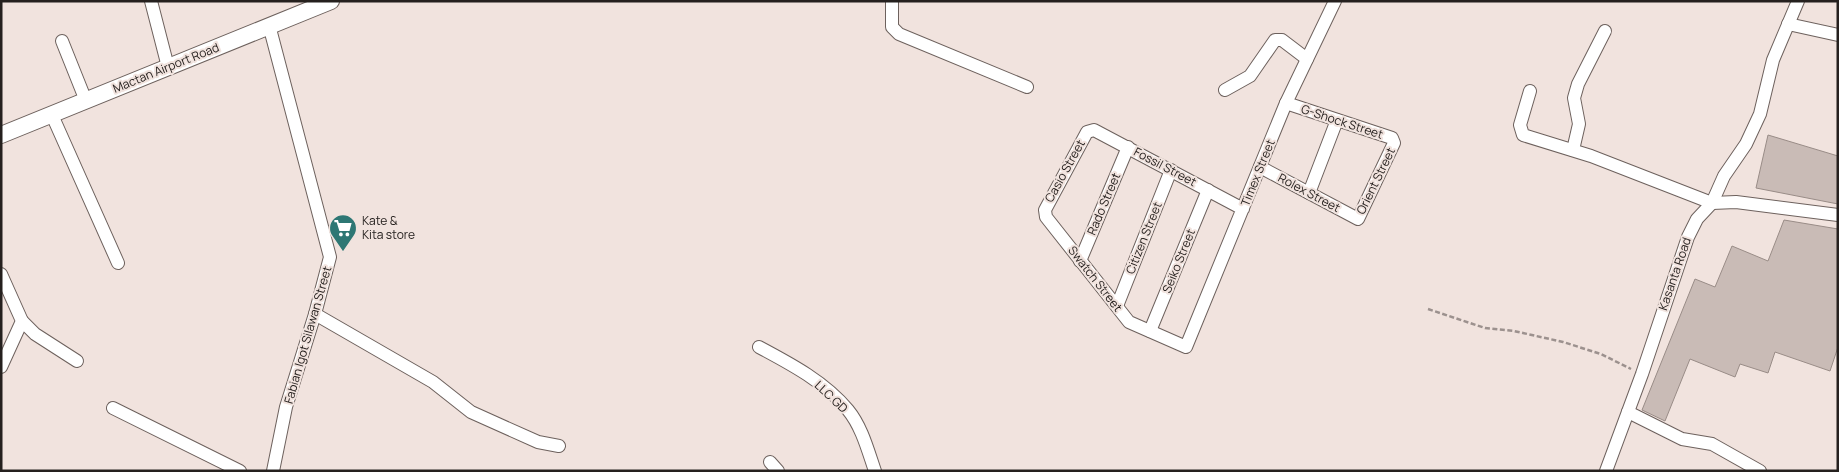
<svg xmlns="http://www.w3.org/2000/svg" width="1839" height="472" viewBox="0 0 1839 472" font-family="Manrope,sans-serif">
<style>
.building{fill:#c9bbb6;stroke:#998c87}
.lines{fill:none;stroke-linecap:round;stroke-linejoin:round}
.minor-casing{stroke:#6d615d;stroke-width:14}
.major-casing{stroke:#6d615d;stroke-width:18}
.path{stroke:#9c918e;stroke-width:2.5;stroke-dasharray:5 2.5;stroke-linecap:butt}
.minor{stroke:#fff;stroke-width:12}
.major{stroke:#fff;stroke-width:16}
.labels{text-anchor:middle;stroke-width:4;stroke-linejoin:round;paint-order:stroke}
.street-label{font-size:12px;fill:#25201e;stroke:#f1e3de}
.poi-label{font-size:12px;fill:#25201e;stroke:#f1e3de;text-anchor:start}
</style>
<rect width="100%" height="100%" fill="#f1e3de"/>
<!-- building -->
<g class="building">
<path d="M1768,135L1838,156V204L1756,188Z"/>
<path d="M1784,220L1838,229V347L1830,371L1775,352L1768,373L1740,364L1735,377L1690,359L1665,421L1642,410L1695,279L1715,287L1732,246L1768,261Z"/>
</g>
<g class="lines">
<!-- minor casing -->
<g class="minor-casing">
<g id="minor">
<path d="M151,1L168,67"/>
<path d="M892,1V27L899,34L1027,87"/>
<path d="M1788,24L1838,35"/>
<path d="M269,25L330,257L315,314L286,407L273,471"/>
<path d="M62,41L86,101"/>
<path d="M1225,90L1250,76L1275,40H1282L1307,59"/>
<path d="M1530,91L1520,125L1523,135L1591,156L1712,203L1736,202L1838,215"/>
<path d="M52,115L118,263"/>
<path d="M1573,150L1579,124L1574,98L1578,84L1605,31"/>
<path d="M1260,167L1358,219L1394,143L1392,138L1286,103"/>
<path d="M1309,193L1337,120"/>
<path d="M1243,209L1094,130L1087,132L1045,210L1046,217L1129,322L1186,347L1286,103L1335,1"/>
<path d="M1080,261L1128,147"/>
<path d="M1,274L22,321L1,367"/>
<path d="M1117,306L1171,170"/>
<path d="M315,314L433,382L471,412L538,442L559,446"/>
<path d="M22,321L35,334L77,361"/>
<path d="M1150,331L1208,190"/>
<path d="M759,347C791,364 825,382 848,410C862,427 868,451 875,471"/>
<path d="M113,408L240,471"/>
<path d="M1628,412L1682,439L1712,444L1760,471"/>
<path d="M770,462L778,471"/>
<path d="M1606,471L1642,374L1688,237L1697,219L1712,203L1724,176L1746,144L1760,114L1773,60L1798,1"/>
</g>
</g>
<!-- major casing -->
<g class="major-casing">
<path id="major" d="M1,135L331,1"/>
</g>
<!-- path -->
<path class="path" d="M1428,309L1485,328L1514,331L1563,342L1601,354L1631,369"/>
<!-- minor -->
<use href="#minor" class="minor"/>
<!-- major -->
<use href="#major" class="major"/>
</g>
<!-- icons -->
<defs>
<g id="supermarket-pin" transform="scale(1.4375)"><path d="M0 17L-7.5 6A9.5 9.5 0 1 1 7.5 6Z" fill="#2e7774" stroke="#f1e3de"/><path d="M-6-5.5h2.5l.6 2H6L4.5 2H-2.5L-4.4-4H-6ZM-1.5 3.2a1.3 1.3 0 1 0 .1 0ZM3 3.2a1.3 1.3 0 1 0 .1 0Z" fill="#fff"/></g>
</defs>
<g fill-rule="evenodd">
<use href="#supermarket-pin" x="343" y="228"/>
</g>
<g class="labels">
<!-- street labels -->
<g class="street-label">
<text transform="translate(166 68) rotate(-22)" y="4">Mactan Airport Road</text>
<text transform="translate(1342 122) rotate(18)" y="4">G-Shock Street</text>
<text transform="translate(1165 167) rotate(28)" y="4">Fossil Street</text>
<text transform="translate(1065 171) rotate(-61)" y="4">Casio Street</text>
<text transform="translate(1258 173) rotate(-68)" y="4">Timex Street</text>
<text transform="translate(1376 181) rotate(-64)" y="4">Orient Street</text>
<text transform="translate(1309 193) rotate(28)" y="4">Rolex Street</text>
<text transform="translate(1104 204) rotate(-67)" y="4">Rado Street</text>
<text transform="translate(1144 238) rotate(-68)" y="4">Citizen Street</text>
<text transform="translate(1179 261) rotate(-68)" y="4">Seiko Street</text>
<text transform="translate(1675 274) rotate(-71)" y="4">Kasanta Road</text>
<text transform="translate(1095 279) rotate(52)" y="4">Swatch Street</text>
<text transform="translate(308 335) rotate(-74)" y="4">Fabian Igot Silawan Street</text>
<text transform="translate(831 397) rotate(43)" y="4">LLC GD</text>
</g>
<!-- poi labels -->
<g class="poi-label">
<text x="362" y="225">Kate &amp;<tspan x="362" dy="14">Kita store</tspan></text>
</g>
</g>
<!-- border -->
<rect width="1839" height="472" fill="none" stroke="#25201e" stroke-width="5"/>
</svg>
